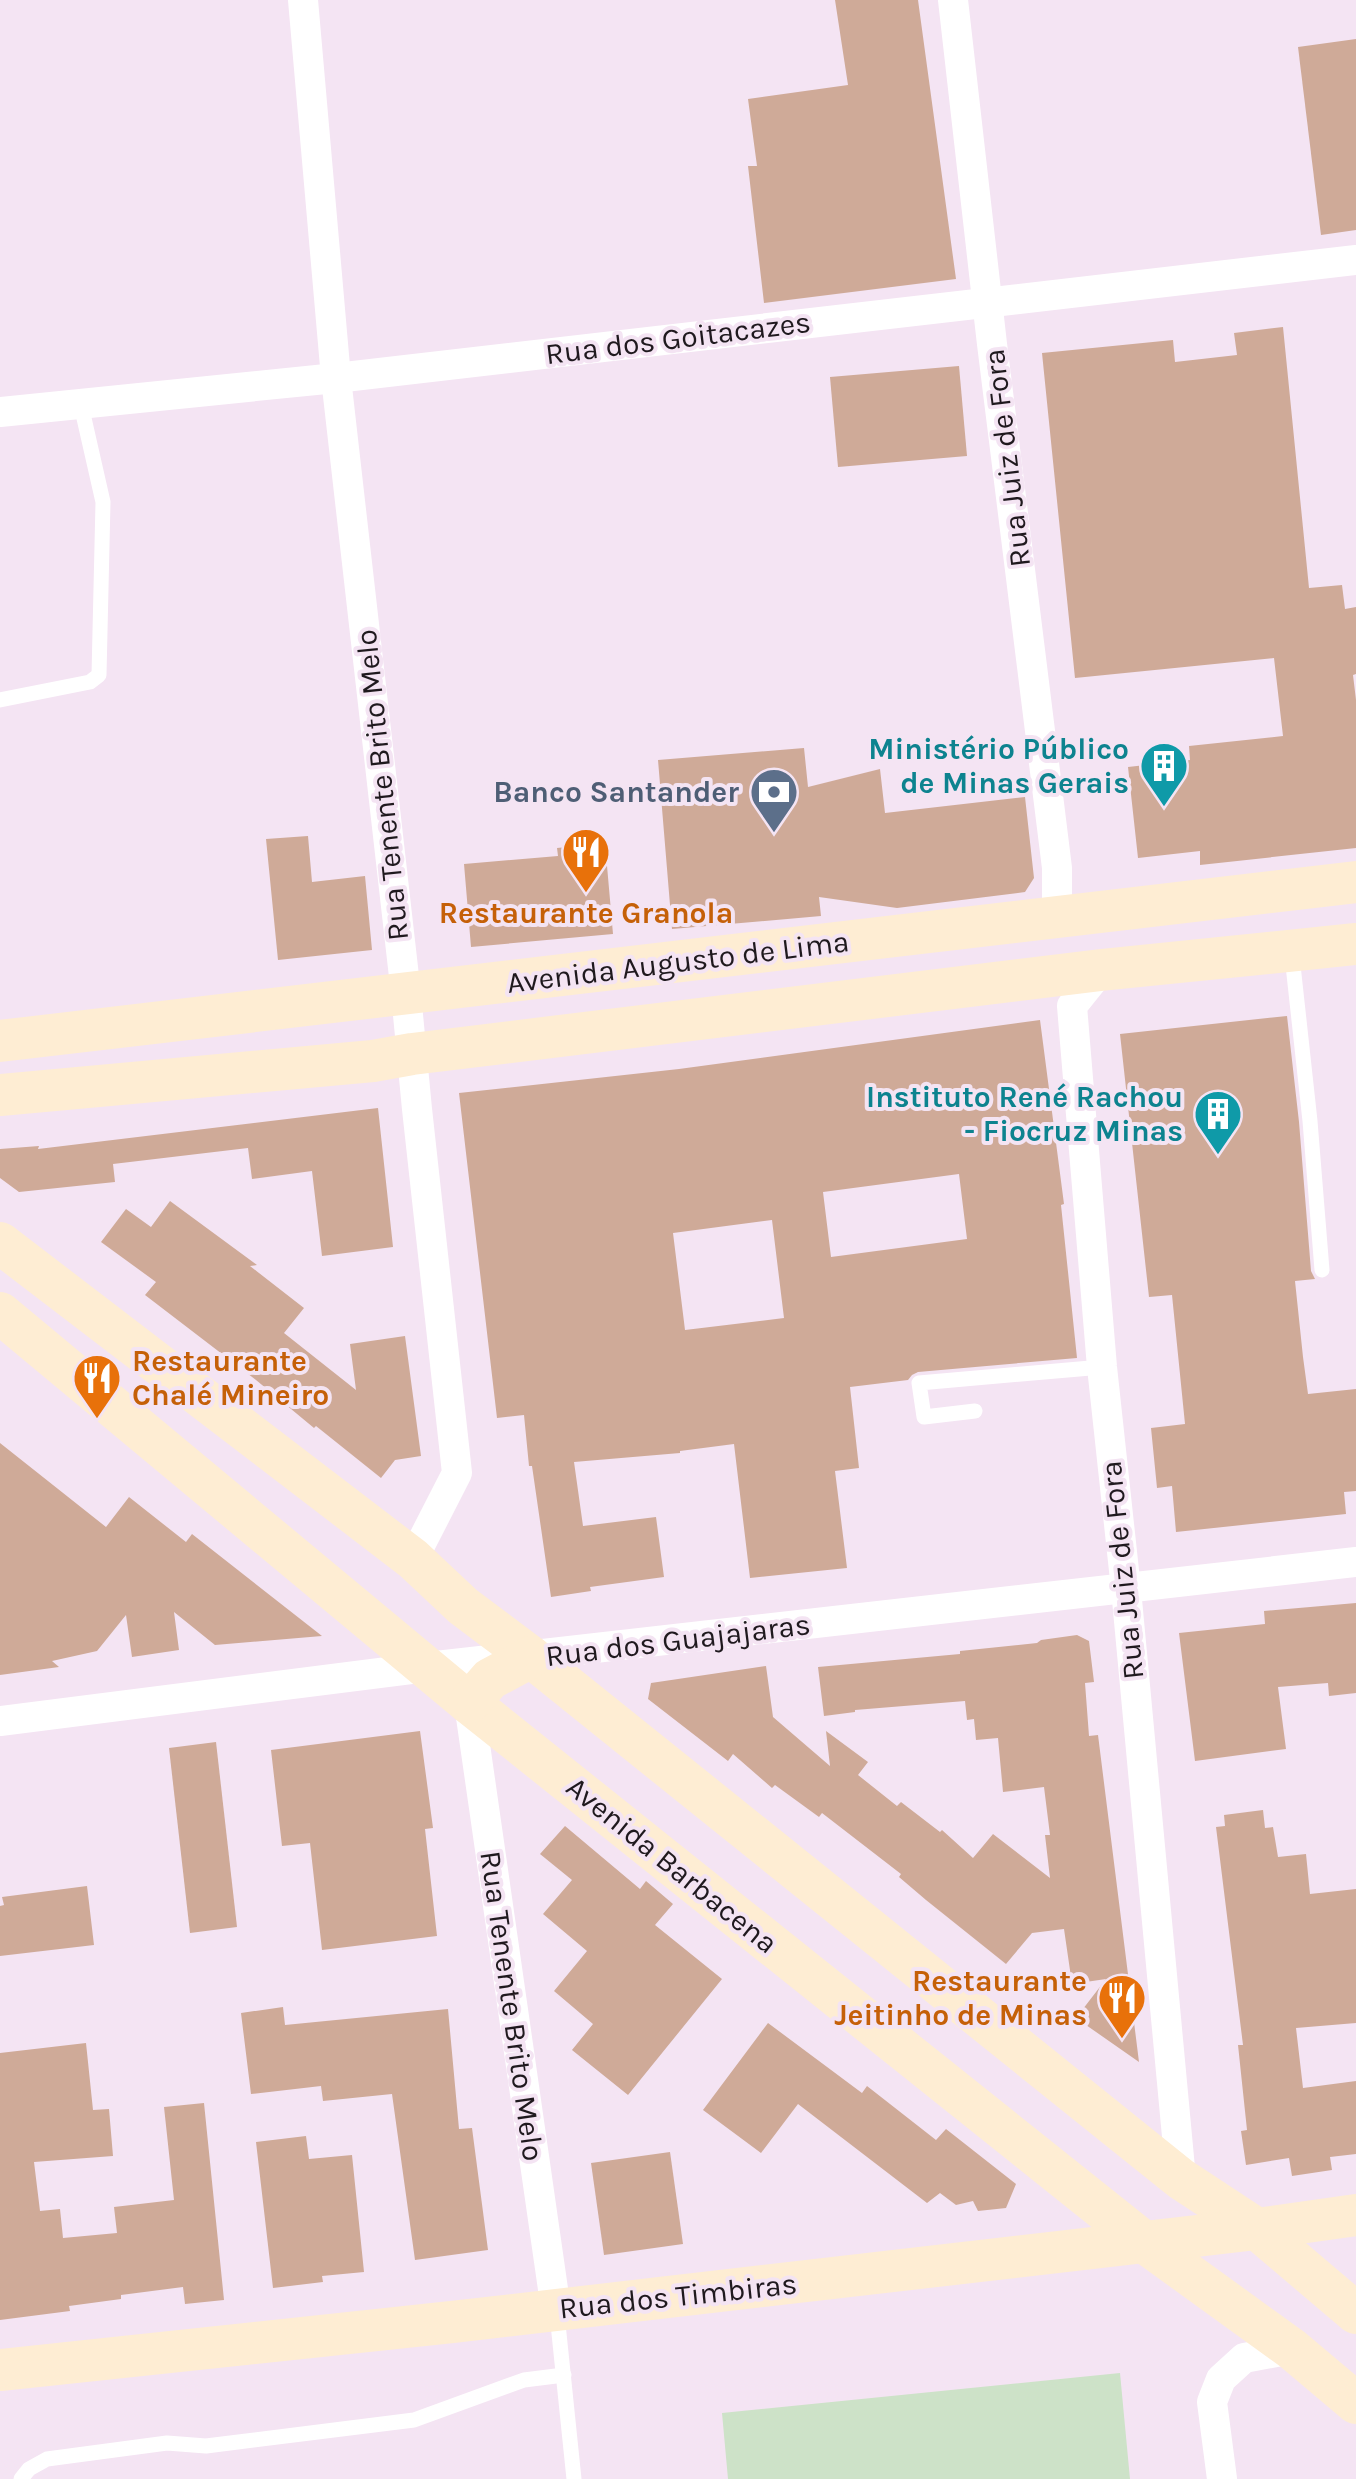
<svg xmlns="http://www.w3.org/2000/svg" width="1356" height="2479" viewBox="0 0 1356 2479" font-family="Karla,sans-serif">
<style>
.green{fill:#cde2c8}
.building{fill:#cfaa98;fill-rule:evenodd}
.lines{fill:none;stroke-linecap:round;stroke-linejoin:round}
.lane{stroke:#fff;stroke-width:15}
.street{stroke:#fff;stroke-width:30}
.secondary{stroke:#feedd3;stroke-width:42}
.labels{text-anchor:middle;stroke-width:8;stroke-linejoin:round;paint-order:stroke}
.street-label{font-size:30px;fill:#1f191e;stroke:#f4e4f3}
.culture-label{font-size:30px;font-weight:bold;fill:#0d838f;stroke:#f4e4f3;text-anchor:end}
.service-label{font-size:30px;font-weight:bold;fill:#4e5e75;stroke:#f4e4f3;text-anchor:end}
.food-label{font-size:30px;font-weight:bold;fill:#c56008;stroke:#f4e4f3}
</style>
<rect width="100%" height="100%" fill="#f4e4f3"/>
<!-- green -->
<path class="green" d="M1120,2373L1130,2479H728L722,2413Z"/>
<!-- building -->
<g class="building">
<path d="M835,0H918L956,279L764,303L748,166H757L748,99L848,85Z"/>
<path d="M1356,39V230L1321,235L1298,47Z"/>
<path d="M1283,327L1309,588L1342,585L1345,609L1356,607V674L1353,675L1356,700V848L1200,865V851L1138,858L1128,767L1190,760L1189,746L1283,736L1274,658L1075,678L1042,353L1173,340L1175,362L1237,355L1234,333Z"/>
<path d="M959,366L967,456L838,467L830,377Z"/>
<path d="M804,748L808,787L880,769L885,813L1025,797L1034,878L1025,892L897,908L819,897L821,916L672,929L658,760Z"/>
<path d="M308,836L312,882L365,876L372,950L278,960L266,839Z"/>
<path d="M605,843L613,934L471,947L464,864L558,856L557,848Z"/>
<path d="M1287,1016L1299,1122L1311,1271L1315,1279L1295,1281L1303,1357L1308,1394L1356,1389V1491L1344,1492L1346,1514L1176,1532L1172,1486L1157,1488L1151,1428L1185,1424L1172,1295L1149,1297L1120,1034Z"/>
<path d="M1040,1020L1064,1204L1061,1205L1077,1358L918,1372L912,1375L908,1380L850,1387L859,1468L835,1471L847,1568L750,1578L734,1444L680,1451V1453L574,1462L583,1526L656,1517L664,1577L590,1587L591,1591L551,1597L532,1466H529L524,1415L497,1418L459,1093L679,1069ZM959,1174L967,1239L831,1257L823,1192ZM772,1220L784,1318L685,1330L673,1233Z"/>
<path d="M378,1108L393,1247L322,1256L312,1171L252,1179L248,1148L113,1164L115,1182L19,1192L0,1178V1149L39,1146L38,1149Z"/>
<path d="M170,1201L257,1265L250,1266L304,1308L284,1333L356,1390L350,1344L405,1336L421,1456L395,1460L381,1478L316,1426L314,1428L256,1380L145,1295L156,1282L101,1242L126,1209L151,1227Z"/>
<path d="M0,1443L106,1527L129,1497L186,1542L192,1534L322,1636L215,1645L174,1612L179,1650L132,1657L126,1615L97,1651L52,1661L59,1667L0,1675Z"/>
<path d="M1356,1603V1693L1329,1696L1328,1683L1278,1687L1286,1749L1195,1761L1179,1633L1265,1624L1264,1611Z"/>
<path d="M1077,1635L1089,1641L1094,1682L1085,1683L1089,1736L1098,1735L1139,2062L1076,2018L1106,1979L1072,1984L1064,1929L1032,1933L1006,1964L926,1900L899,1877L901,1874L822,1813L819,1817L775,1785L772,1788L733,1754L728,1761L648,1699L651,1683L766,1666L773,1717L830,1766L826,1731L868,1762L858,1775L897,1806L901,1802L940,1832L942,1830L973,1858L993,1834L1050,1878L1045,1835H1050L1044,1787L1003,1792L998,1738L976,1740L974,1719L967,1720L965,1701L855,1710V1712L824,1716L818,1667L960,1654V1651L1037,1643L1041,1640Z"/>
<path d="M420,1731L433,1828L425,1829L437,1936L322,1950L310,1843L282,1846L271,1750Z"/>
<path d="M216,1742L237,1927L190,1933L169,1748Z"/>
<path d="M1263,1810L1265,1828L1273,1827L1278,1857L1306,1854L1310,1894L1356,1889V2023L1296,2028L1303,2088L1356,2081V2154L1330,2157L1332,2170L1292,2176L1289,2158L1246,2165L1241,2131L1247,2130L1238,2045H1243L1216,1827L1225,1826L1224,1815Z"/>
<path d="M565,1826L640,1889L646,1881L673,1904L655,1925L722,1979L628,2095L572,2050L593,2024L554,1991L587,1951L543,1914L572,1880L540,1854Z"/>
<path d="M87,1886L94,1945L0,1956V1906L4,1905L2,1897Z"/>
<path d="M283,2007L285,2025L448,2009L459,2129L472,2128L488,2250L415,2260L392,2094L323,2101L321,2086L251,2094L241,2013Z"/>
<path d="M768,2023L862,2093L867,2086L936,2140L946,2129L1016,2184L1006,2208L978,2211L973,2201L956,2205L940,2193L927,2203L798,2104L761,2153L703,2110Z"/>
<path d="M86,2043L93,2110L109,2109L113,2156L34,2162L40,2211L60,2209L63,2238L117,2233L114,2207L174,2200L164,2107L204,2103L224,2300L185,2304L183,2287L121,2295V2299L69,2306L70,2311L0,2320V2053Z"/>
<path d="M306,2136L309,2159L352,2155L364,2272L322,2276L323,2282L273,2288L256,2142Z"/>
<path d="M670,2152L683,2244L604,2255L591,2163Z"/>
</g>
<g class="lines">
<!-- lane -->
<g class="lane">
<path d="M0,700L90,682L99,675L103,502L81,405"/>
<path d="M1292,956L1310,1121L1322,1270"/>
<path d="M975,1411L924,1417L919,1383L1102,1367"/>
<path d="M557,2314L574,2479"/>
<path d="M21,2479L29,2469L47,2459L167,2443L206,2446L414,2420L524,2380L564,2375"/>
</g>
<!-- street -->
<g class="street">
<path d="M303,0L336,378L406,994L417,1109L457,1473L413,1559"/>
<path d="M953,0L992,344L1057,868V916"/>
<path d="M0,412L336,378L1356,260"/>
<path d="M1101,970L1072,1006L1102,1367L1126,1589L1181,2179"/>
<path d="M469,1703L556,2310"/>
<path d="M0,1721L427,1667L1356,1562"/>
<path d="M1222,2479L1212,2402L1221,2379L1244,2358L1292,2349"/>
</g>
<!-- secondary -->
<g class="secondary">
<path d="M0,1041L1356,882"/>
<path d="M0,1095L373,1061L412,1054L1101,970L1356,944"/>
<path d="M0,1243L413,1559L463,1606L531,1657L1181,2179L1257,2229L1356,2313"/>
<path d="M0,1313L469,1703L1144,2242L1292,2349L1356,2403"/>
<path d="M469,1703L490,1679L531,1657"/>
<path d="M0,2370L452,2322L1257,2229L1356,2215"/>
</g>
</g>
<!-- icons -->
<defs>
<g id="building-pin" transform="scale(2.5)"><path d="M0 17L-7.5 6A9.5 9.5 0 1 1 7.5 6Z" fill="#0f9aa8" stroke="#f4e4f3"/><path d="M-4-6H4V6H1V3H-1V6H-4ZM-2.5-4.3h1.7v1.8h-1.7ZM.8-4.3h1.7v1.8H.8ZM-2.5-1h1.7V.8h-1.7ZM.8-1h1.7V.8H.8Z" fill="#fff"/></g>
<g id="bank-pin" transform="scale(2.5)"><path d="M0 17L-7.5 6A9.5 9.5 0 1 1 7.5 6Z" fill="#5c6f8a" stroke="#f4e4f3"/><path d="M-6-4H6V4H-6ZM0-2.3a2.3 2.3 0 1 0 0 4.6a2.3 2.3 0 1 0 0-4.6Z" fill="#fff"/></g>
<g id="restaurant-pin" transform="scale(2.5)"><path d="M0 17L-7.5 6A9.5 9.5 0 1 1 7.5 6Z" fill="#e8710a" stroke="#f4e4f3"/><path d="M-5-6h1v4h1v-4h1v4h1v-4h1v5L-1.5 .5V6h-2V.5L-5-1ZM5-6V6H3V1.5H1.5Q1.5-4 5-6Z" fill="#fff"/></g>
</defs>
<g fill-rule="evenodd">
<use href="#building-pin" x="1164" y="766"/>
<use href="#bank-pin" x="774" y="792"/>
<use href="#restaurant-pin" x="586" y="852"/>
<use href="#building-pin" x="1218" y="1114"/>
<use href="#restaurant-pin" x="97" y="1378"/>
<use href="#restaurant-pin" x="1122" y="1998"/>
</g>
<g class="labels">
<!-- street labels -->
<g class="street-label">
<text transform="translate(678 338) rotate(-7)" y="10">Rua dos Goitacazes</text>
<text transform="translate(1007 458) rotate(-97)" y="10">Rua Juiz de Fora</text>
<text transform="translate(382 785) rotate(-96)" y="10">Rua Tenente Brito Melo</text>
<text transform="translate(678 962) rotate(-7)" y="10">Avenida Augusto de Lima</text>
<text transform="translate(1122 1570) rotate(-96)" y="10">Rua Juiz de Fora</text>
<text transform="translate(678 1640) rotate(-7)" y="10">Rua dos Guajajaras</text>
<text transform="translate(672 1865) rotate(39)" y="10">Avenida Barbacena</text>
<text transform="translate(512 2006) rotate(82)" y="10">Rua Tenente Brito Melo</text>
<text transform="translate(678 2296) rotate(-6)" y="10">Rua dos Timbiras</text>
</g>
<!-- culture labels -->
<g class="culture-label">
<text x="1129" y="759">Ministério Público<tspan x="1129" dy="34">de Minas Gerais</tspan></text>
<text x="1183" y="1107">Instituto René Rachou<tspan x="1183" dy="34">- Fiocruz Minas</tspan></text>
</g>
<!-- service labels -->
<g class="service-label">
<text x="739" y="802">Banco Santander</text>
</g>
<!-- food labels -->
<g class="food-label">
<text x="586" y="923">Restaurante Granola</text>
<text x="132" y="1371" text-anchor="start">Restaurante<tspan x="132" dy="34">Chalé Mineiro</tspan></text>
<text x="1087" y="1991" text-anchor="end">Restaurante<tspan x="1087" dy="34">Jeitinho de Minas</tspan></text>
</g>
</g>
</svg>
